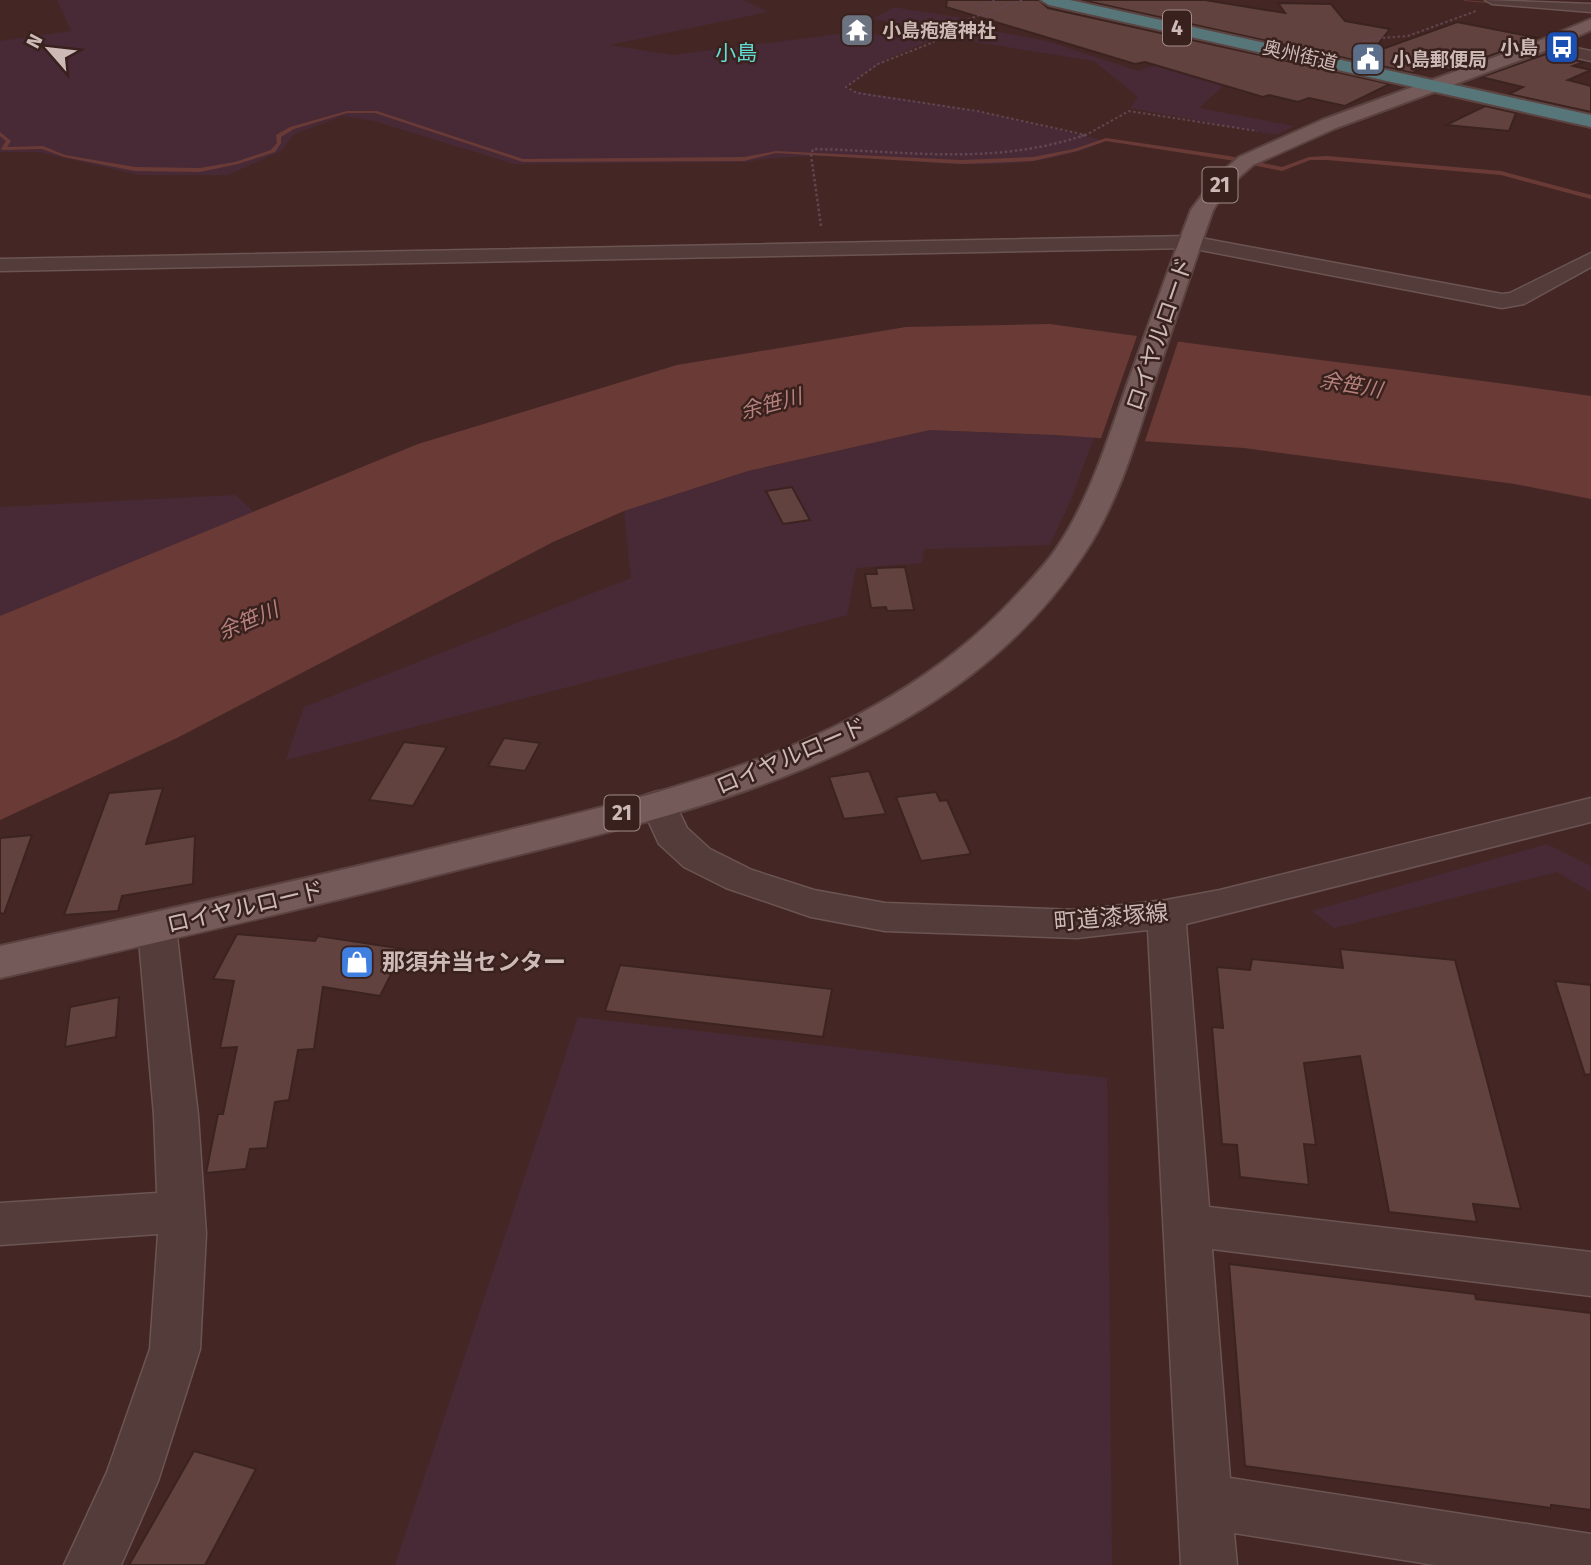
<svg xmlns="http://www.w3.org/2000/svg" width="1591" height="1565" viewBox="0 0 1591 1565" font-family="'Fira Sans','Noto Sans JP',sans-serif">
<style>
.green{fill:#482a37}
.water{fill:#6a3b36}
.pier{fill:#442725}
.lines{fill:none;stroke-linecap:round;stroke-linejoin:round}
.stream{fill:#6a3b36;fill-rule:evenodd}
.building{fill:#62423f;stroke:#3b2320;stroke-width:2}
.minor-casing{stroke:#6b5552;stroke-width:3}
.major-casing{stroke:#5a4340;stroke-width:4}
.highway-casing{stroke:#5b4441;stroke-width:4}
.path-far1{stroke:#614650;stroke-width:2;stroke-dasharray:2.5 2.5;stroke-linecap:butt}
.path{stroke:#614650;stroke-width:2.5;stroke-dasharray:2.5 2.5;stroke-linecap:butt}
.minor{fill:#543c3a;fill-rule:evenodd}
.major{fill:#745a58;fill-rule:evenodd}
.highway{fill:#56767a;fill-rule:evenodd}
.labels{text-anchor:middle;stroke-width:5;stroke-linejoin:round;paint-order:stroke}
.far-poi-label{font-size:19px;font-weight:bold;fill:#cdbab7;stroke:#39211e;text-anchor:start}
.far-street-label{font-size:19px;fill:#cdbab7;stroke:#39211e}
.shield{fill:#39211e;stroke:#a18c89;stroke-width:2}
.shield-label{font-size:21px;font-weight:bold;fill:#cdbab7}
.far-neighbourhood-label{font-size:21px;fill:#62ddd5;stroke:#39211e}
.far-water-label{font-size:21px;font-style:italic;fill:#b6817c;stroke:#39211e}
.street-label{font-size:23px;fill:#cdbab7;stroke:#39211e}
.poi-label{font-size:23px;font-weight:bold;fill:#cdbab7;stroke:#39211e;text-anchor:start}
</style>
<rect width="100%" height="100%" fill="#442725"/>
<!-- green -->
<g class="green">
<path d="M57,0H744L768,12L609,45L673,55L839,34L912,35L929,41L887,59L846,86L848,90L977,111L1106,141C990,192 866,140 747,162L514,164L374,121L343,116L294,134L281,151L228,175H139L39,152H0V41L71,31Z"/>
<path d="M895,7C920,13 941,13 966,19L935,29L872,19Z"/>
<path d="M994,31L1047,41L1138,71L1220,44L1270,56L1227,82L1199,108L1294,126L1276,135L1130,108L1138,97L1094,61L963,40Z"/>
<path d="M930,430L1094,437L1072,497L1050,545L924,549L922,563L856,568L847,615L286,760L304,707L631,578L624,511L748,471Z"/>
<path d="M235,495L254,512L0,616V507Z"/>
<path d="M1547,844L1591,866V892L1557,872L1334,928L1312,911Z"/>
<path d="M578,1017L1107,1078L1112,1565H395Z"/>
</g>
<!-- water -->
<path class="water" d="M1050,324C1230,350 1411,370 1591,396V499L1515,484L1244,448L1055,435L930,430L748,471L624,511L553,542L177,738L0,820V616L418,444L677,365L906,327Z"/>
<!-- pier -->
<path class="pier" d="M1138,333L1179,339L1144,444L1100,441Z"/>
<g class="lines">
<!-- stream -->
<g class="stream">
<path d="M1463,0L1591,10V12L1465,1Z"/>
<path d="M347,111H377L523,159L744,157L776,151L961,160L1033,157L1074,149L1106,138L1229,156L1282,167L1309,157L1327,156L1501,171L1591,195V199L1501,175L1327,160H1310L1282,171L1229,160L1106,141L1077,151L1033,161L961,164L776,153L744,161L523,162L375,113H347L294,129L281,137V143L275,152L238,164L200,172L135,171L64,157L42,149L3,150L1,149L6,141L0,136V132L11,141L7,147L43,146L65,155L135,167L200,168L235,162L271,150L277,143L276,135L290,127Z"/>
</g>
</g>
<!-- building -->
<g class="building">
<path d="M947,0H1039L1048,8L1390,84L1345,106L1309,98L1298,102L1269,95L1263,97L1145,62L1135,64L946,7Z"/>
<path d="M1082,0H1205L1285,13L1278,3L1331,4L1345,21L1390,29L1371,53L1457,22L1539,38L1450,70L1431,66L1433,63L1413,73Z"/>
<path d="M1546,54L1583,62L1573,66L1591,70L1568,80L1591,86V112L1509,94L1523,87L1481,77Z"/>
<path d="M1485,106L1516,113L1509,131L1446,125Z"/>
<path d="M792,487L810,520L783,524L766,491Z"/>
<path d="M905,567L914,610L887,611L886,607L871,608L865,574H877L876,568Z"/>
<path d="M504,738L540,743L525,771L488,766Z"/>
<path d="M404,742L447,747L413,806L369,800Z"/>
<path d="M869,771L886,814L844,819L829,777Z"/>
<path d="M163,788L146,844L195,836L193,884L122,896L118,911L64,915L109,793Z"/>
<path d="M936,792L940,801L947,800L971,854L921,861L896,797Z"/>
<path d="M32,835L4,914L0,913V838Z"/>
<path d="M237,934L315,941L318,936L404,949L380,996L323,987L314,1049L298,1050L289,1100L275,1102L267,1148L250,1149L246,1169L206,1173L218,1114H223L237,1047L220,1048L234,981L213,979Z"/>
<path d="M1340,949L1455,960L1521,1209L1473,1204L1477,1222L1389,1212L1360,1056L1304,1063L1316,1145L1304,1144L1309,1185L1240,1177L1237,1145L1222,1144L1212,1027L1223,1028L1217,967L1250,970L1252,959L1343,968Z"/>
<path d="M620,965L832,989L823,1037L605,1011Z"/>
<path d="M1555,981L1591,985V1074L1585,1075Z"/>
<path d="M119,997L116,1037L65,1047L70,1007Z"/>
<path d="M1229,1264L1475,1294L1476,1299L1591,1313V1510L1551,1505V1508L1245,1466Z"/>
<path d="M194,1451L256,1469L205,1565H129Z"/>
</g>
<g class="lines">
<!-- minor casing -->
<g class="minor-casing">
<g id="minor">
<path d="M1485,0L1591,4V12L1492,4Z"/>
<path d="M1542,41L1591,51V61L1537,49L1534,46L1537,43Z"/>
<path d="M1190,236L1502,294L1510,293L1591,253V267L1524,304L1502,308L1190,248L0,271V259Z"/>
<path d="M658,791L671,795L687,828L710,849L752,870L814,890L885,903L1077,910L1166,900L1220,890L1591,798V822L1186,924L1209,1207L1591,1252V1296L1212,1249L1230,1478L1591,1534V1565H1435L1234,1533L1237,1565H1181L1148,930L1077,938L885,931L811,917L726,888L684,867L659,844L640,803L645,795Z"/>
<path d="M157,914L171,918L176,928L198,1115L206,1234L200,1349L158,1481L121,1565H64L107,1472L150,1349L158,1234L0,1245V1203L157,1193L154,1115L138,928L143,918Z"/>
</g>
</g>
<!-- major casing -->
<g class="major-casing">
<path id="major" d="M1591,19V30L1548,50L1336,128L1253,165L1228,187L1213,210C1193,267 1174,323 1155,381C1136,440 1119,501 1084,554C947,763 676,815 449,872C300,910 150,944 0,978V946C147,914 293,882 439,847C638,798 864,757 1011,601C1027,584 1043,568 1056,549C1090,499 1108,439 1128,382C1149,324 1169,267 1191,210L1214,179L1239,157L1322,120L1536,42Z"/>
</g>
<!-- highway casing -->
<g class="highway-casing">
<path id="highway" d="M1041,0H1070L1591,115V127L1049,5Z"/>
</g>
<!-- path-far1 -->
<g class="path-far1">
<path d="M1022,0L927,34L934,42L878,64L846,87L857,93L977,111L1086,135L1129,111L1257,131"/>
<path d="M978,6L997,0"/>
<path d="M1354,45L1367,39L1408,36L1476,11"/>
<path d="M1081,136L1085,135"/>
</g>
<!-- path -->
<g class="path">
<path d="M1084,135H1087"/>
<path d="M821,226L811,155L813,149C909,151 992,166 1085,135"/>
</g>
<!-- minor -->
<use href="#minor" class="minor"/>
<!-- major -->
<use href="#major" class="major"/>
<!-- highway -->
<use href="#highway" class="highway"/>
</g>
<!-- icons -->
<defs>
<g id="temple-square" transform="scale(1.75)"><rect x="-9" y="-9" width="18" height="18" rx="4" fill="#6b7280" stroke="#39211e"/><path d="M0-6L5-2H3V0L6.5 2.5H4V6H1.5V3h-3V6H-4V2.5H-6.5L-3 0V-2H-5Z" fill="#fff"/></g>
<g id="bus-square" transform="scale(1.75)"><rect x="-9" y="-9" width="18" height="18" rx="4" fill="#1a4fb4" stroke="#39211e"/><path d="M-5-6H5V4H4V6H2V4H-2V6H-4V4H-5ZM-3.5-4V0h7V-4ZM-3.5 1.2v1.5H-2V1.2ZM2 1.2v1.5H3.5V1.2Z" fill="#fff"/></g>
<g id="civic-square" transform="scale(1.75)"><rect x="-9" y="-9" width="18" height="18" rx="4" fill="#5c6f8a" stroke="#39211e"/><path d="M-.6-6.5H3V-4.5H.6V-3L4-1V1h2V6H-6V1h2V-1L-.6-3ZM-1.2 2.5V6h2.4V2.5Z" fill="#fff"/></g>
<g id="shop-square" transform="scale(1.75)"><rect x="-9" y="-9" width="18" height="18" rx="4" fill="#3f7fe0" stroke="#39211e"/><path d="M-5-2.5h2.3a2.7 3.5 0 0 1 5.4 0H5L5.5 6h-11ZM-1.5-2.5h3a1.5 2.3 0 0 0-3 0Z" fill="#fff"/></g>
</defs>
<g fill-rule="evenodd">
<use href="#temple-square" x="857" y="30"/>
<use href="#bus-square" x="1562" y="47"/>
<use href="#civic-square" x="1368" y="59"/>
<use href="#shop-square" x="357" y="962"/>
</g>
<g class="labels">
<!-- far-poi labels -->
<g class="far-poi-label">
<text x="882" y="37">小島疱瘡神社</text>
<text x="1538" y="54" text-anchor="end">小島</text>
<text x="1392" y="66">小島郵便局</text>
</g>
<!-- far-street labels -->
<g class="far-street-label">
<text transform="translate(1300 55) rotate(13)" y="7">奥州街道</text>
</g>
<!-- shield labels -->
<g class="shield">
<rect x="1163" y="10.5" width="28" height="35" rx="5"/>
<rect x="1202.5" y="167.5" width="35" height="35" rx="5"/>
<rect x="604.5" y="795.5" width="35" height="35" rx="5"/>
</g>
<g class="shield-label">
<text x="1177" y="35">4</text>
<text x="1220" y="192">21</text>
<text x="622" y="820">21</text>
</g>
<!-- far-neighbourhood labels -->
<g class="far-neighbourhood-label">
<text x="736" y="60">小島</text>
</g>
<!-- far-water labels -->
<g class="far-water-label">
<text transform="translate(1351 385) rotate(10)" y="7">余笹川</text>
<text transform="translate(771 404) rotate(-15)" y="7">余笹川</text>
<text transform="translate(248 621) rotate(-23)" y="7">余笹川</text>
</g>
<!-- street labels -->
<g class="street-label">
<text transform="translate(1159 334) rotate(-71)" y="8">ロイヤルロード</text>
<text transform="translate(791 756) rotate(-23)" y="8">ロイヤルロード</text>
<text transform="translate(245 907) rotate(-13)" y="8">ロイヤルロード</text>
<text transform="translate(1111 917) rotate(-5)" y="8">町道漆塚線</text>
</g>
<!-- poi labels -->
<g class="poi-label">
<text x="382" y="970">那須弁当センター</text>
</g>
</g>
<!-- north arrow -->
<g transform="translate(49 49) rotate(298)" stroke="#39211e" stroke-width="5" paint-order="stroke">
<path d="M0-5L12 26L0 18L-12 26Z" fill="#cdbab7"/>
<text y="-10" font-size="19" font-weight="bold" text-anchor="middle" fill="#cdbab7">N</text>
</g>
</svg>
